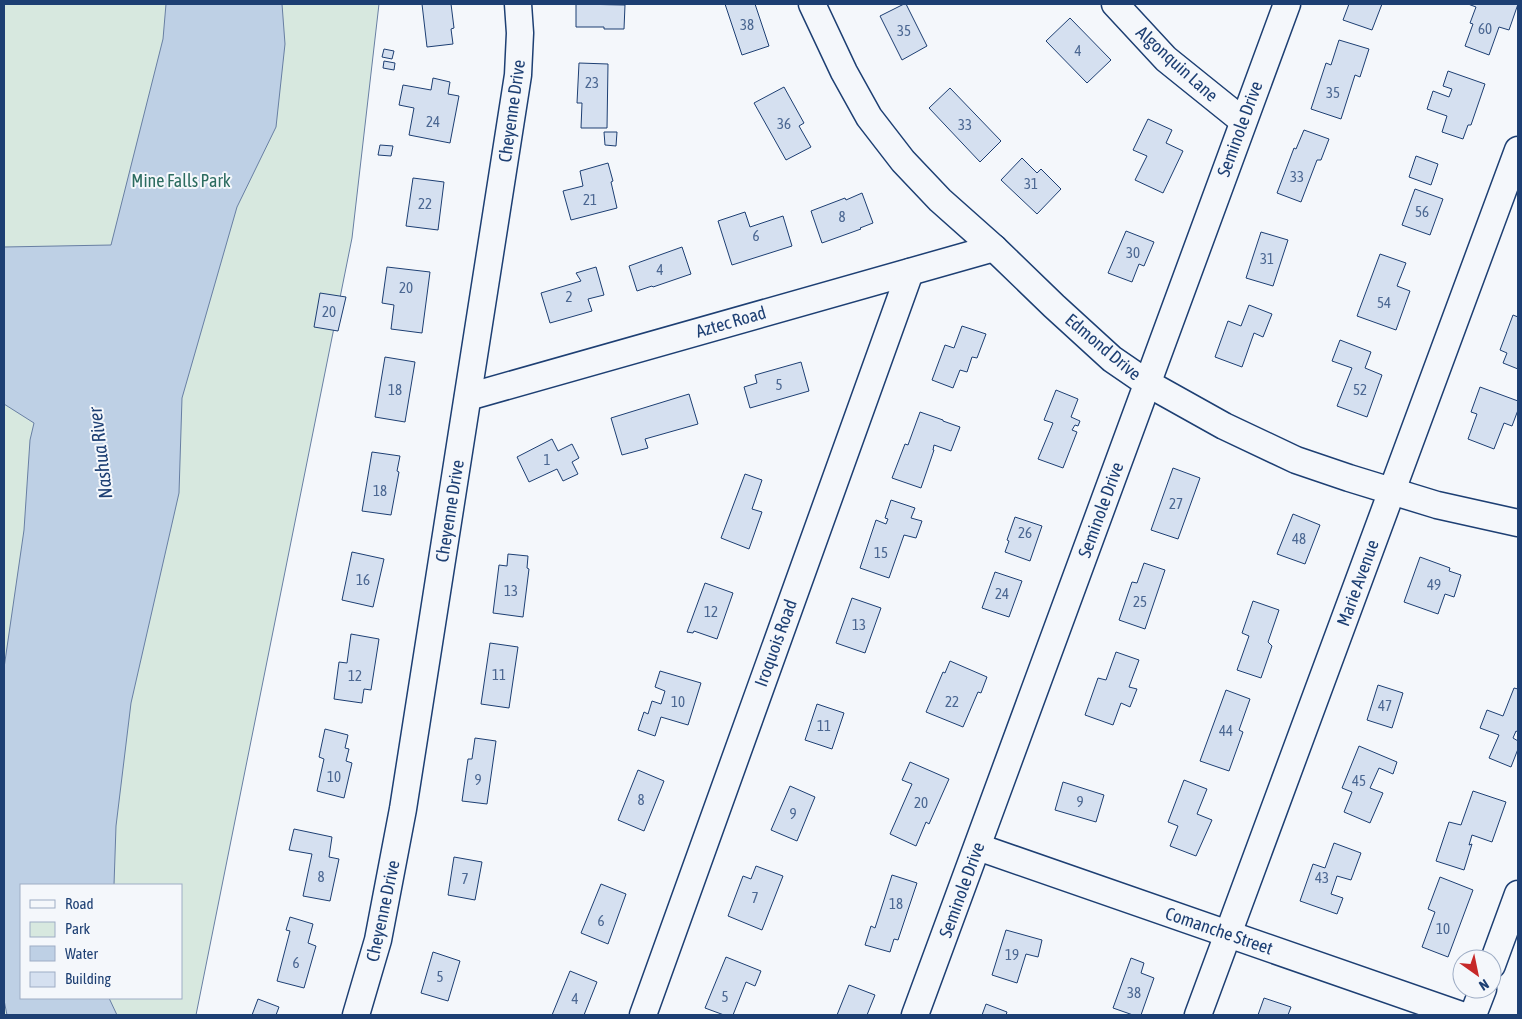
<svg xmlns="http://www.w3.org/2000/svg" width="1522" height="1019" viewBox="0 0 1522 1019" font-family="'Asap Condensed',sans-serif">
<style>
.green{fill:#d7e8df;stroke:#687fa3;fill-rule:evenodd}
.water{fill:#bed0e5;stroke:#687fa3}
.building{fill:#d5e0f0;stroke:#1d3f73}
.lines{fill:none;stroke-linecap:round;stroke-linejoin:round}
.minor-casing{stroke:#1d3f73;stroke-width:29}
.minor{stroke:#f4f7fb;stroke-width:26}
.labels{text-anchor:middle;stroke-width:4;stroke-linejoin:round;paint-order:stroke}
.number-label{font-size:15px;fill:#4b6792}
.street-label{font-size:18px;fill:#1d3f73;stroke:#f4f7fb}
.park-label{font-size:18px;fill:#2c6c60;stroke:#f4f7fb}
.water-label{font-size:19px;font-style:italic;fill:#1d3f73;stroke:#f4f7fb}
</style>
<rect width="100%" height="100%" fill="#f4f7fb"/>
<!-- green -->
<path class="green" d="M4,4H379L352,238L196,1015H4ZM21,885H181V998H21Z"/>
<!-- water -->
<path class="water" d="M166,4H282L285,44L276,127L237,207L182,398L179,493L131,703L116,826L114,885H21V998H109L117,1015H7L4,1000V668L24,530L30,440L34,423L4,404V247L111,245L163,39Z"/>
<!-- building -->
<g class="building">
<path d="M422,4H451L454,28L451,29L453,44L427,47Z"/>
<path d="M576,4L625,5L624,29H604V27H576Z"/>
<path d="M725,4H755L769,46L742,55Z"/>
<path d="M904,4H906L927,46L902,60L880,16Z"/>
<path d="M1349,4H1382L1372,30L1343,20Z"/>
<path d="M1468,4H1518L1509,30L1499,27L1489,55L1465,46L1473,24L1470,23L1476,7Z"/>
<path d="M1070,18L1111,60L1087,83L1046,41Z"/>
<path d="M1339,40L1369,49L1360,77L1355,75L1341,119L1311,109L1326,63L1331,65Z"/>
<path d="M384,49L394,51L392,59L382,57Z"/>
<path d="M384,61L395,63L394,70L383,68Z"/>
<path d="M579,63L608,64L607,128H581L582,103H577Z"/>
<path d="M1448,71L1485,84L1471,125H1468L1463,139L1442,132L1447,116L1427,109L1433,91L1449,97L1452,89L1443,86Z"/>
<path d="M433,78L450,82L448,94L459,96L450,143L409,135L414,108L399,105L403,85L431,90Z"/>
<path d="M784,87L804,123L799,126L811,147L786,160L754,103Z"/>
<path d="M950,88L1001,141L980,162L929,108Z"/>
<path d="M1148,119L1172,130L1166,143L1183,151L1163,193L1135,180L1147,156L1133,150Z"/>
<path d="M1304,130L1329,139L1321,160H1317L1301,202L1277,193L1294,148L1296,149Z"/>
<path d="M604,132H617L616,146L605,145Z"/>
<path d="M380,145L393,146L391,156L378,155Z"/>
<path d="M1416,156L1438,164L1431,185L1409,177Z"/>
<path d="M1022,158L1037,173L1041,169L1061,189L1037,214L1001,180Z"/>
<path d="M608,163L613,181L611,182L617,208L571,220L563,191L583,186L580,171Z"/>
<path d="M413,178L444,182L438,230L406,226Z"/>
<path d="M1415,189L1443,199L1430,235L1402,225Z"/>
<path d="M862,193L873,223L860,228L861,229L822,243L811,211L845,198L846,200Z"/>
<path d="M745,212L750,227L783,216L792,246L732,265L718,221Z"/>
<path d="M1126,231L1154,242L1144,266L1139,264L1132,282L1108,273Z"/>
<path d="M1261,232L1288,240L1273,286L1246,278Z"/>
<path d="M682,247L691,274L653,287L652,286L637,291L629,266Z"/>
<path d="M1380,254L1406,263L1397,286L1410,291L1396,330L1357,316Z"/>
<path d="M387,267L430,272L422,333L391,329L394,305L382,303Z"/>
<path d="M596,267L604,295L588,299L592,311L550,323L541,293L581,281L576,273Z"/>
<path d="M320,293L346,297L338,331L314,327Z"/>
<path d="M1249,305L1272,314L1263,337L1254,333L1242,367L1215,357L1228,321L1241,326Z"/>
<path d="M1513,315L1518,317V369L1503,363L1507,353L1500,350Z"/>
<path d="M962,326L986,334L977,358L972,357L967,372L960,370L953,388L932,380L945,345L954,348Z"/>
<path d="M1340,340L1371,352L1365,368L1382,375L1367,417L1337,406L1352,368L1332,361Z"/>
<path d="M385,357L415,362L405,422L375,417Z"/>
<path d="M801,362L809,391L750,408L744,387L757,383L755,375Z"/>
<path d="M1480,387L1518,401V410L1512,426L1504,423L1494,449L1468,439L1477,414L1471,412Z"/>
<path d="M1056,390L1078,399L1071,417L1080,421L1078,426L1075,425L1072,430L1077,432L1063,468L1038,459L1053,423L1044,420Z"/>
<path d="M689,394L698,424L645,439L648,448L622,455L611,418Z"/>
<path d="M920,412L943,420V421L960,427L951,451L934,445L933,450H934L921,488L892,478L905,444L908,445Z"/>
<path d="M552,439L558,451L572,444L579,458L572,462L578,474L563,481L557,469L529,482L517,457Z"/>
<path d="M372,452L400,456L397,471L399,472L391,515L362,511Z"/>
<path d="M1173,468L1200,478L1178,539L1151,530Z"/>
<path d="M745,474L762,480L752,509L762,512L749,549L721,538Z"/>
<path d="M891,500L915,508L911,518L922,521L916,538L904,535L889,578L860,568L876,520L886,524L888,519L885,518Z"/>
<path d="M1293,514L1320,525L1305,564L1277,554Z"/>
<path d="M1015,517L1042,526L1030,561L1005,552L1009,541L1007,540Z"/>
<path d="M352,552L384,559L373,607L342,600Z"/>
<path d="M508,554L528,556L527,568L529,569L523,617L493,613L499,565L507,566Z"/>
<path d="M1420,557L1450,568L1449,571L1461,575L1454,597L1445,594L1438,614L1404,602Z"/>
<path d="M1144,563L1165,570L1145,629L1119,620L1132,582L1137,583Z"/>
<path d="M995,572L1022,581L1009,617L982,608Z"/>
<path d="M705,583L733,593L717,639L694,631L693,633L687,632Z"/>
<path d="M852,598L881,608L865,653L836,643Z"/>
<path d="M1253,601L1279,610L1268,642L1272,646L1261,678L1237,670L1249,636L1242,633Z"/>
<path d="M351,634L379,639L371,690L364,689L362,703L334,699L339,662L347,663Z"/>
<path d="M490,643L518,647L509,708L481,704Z"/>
<path d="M1116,652L1139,660L1129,687L1137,689L1130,707L1121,703L1113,725L1085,715L1098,678L1106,680Z"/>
<path d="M950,661L987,677L981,693L978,692L963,727L926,712L943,672L945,673Z"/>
<path d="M660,671L701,683L688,725L661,717L655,736L638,730L644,712L648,714L652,701L661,704L665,691L655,687Z"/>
<path d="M1378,685L1403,693L1392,728L1367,720Z"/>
<path d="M1514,688L1518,689V732L1516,731L1513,738L1518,741V749L1511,767L1489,758L1499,735L1480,728L1487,710L1503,716Z"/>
<path d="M1226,690L1250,699L1239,730L1243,732L1229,771L1200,761Z"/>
<path d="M817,704L844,713L832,749L805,740Z"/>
<path d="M325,729L348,735L345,748L349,749L346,761L352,763L344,798L317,791L324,759L319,757Z"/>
<path d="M475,738L496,741L487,804L462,801L468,759H472Z"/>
<path d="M1359,746L1397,762L1393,774L1379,768L1370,788L1383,793L1370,823L1344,812L1352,792L1342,788Z"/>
<path d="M910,762L949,779L929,824L926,822L916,846L890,834L912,784L902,780Z"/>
<path d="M638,770L664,781L644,831L618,820Z"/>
<path d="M1184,780L1207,789L1197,814L1212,820L1196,856L1170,846L1178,826L1168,822Z"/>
<path d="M1063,782L1104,795L1096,822L1055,810Z"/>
<path d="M790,786L815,797L797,841L771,830Z"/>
<path d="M1473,791L1506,802L1492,842L1472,835L1469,845L1472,844L1464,870L1436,861L1449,822L1461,825Z"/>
<path d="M294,829L332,837L329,857L339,859L330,901L303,896L312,854L289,850Z"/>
<path d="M1334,843L1361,853L1351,880L1337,876L1331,894L1343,898L1337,914L1300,901L1313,864L1325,868Z"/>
<path d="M454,857L482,862L475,900L448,895Z"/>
<path d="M756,866L783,876L762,930L728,916L743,876L751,879Z"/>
<path d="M892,875L917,883L898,940L894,939L890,952L865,945L871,926L875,928Z"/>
<path d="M1440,877L1473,890L1448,957L1422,947L1435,912L1428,909Z"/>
<path d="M601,884L626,894L608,944L581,933Z"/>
<path d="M290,917L313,924L308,943L316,946L304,988L277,981L290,931L286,930Z"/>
<path d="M1006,930L1042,940L1038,957L1026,954L1017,983L992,975Z"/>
<path d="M433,952L460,961L448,1001L421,993Z"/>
<path d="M726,957L761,971L755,986L746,982L733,1015H724L705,1008Z"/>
<path d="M1131,958L1144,963L1141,973L1154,978L1141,1015H1133L1113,1008Z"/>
<path d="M570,971L597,982L584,1015H552Z"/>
<path d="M849,985L875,995L867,1015H837Z"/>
<path d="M1264,998L1291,1007L1288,1015H1258Z"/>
<path d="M258,999L279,1007L276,1015H252Z"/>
<path d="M986,1004L1007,1012L1006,1015H982Z"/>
</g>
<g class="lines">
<!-- minor casing -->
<g class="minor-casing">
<g id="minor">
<path d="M812,4L844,72L869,117L903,161L940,200L994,248L1054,306L1112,359L1147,383L1224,426L1296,460L1349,478L1437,505L1518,523"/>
<path d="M1115,4L1166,59L1243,121"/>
<path d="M468,397L994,248"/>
<path d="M978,847L1461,1015"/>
<path d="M1492,965L1518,894"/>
<path d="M356,1015L378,940L403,809L518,75L520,33L518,4"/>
<path d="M643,1015L910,272"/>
<path d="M915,1015L1287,4"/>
<path d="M1198,1015L1518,150"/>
<path d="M1473,1015L1483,989"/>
</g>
</g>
<!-- minor -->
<use href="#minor" class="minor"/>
</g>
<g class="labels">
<!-- number labels -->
<g class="number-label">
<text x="747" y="30">38</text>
<text x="1485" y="34">60</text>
<text x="904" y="36">35</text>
<text x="1078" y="56">4</text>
<text x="592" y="88">23</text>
<text x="1333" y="98">35</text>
<text x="433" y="127">24</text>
<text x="784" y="129">36</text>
<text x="965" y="130">33</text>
<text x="1297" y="182">33</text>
<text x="1031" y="189">31</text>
<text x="590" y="205">21</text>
<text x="425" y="209">22</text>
<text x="1422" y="217">56</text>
<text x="842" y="222">8</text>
<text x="756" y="241">6</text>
<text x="1133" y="258">30</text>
<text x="1267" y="264">31</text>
<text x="660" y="275">4</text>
<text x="406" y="293">20</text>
<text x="569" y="302">2</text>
<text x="1384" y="308">54</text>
<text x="329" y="317">20</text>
<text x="779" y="390">5</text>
<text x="395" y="395">18</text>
<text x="1360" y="395">52</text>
<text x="547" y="465">1</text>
<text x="380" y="496">18</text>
<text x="1176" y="509">27</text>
<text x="1025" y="538">26</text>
<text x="1299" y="544">48</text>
<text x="881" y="558">15</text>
<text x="363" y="585">16</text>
<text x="1434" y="590">49</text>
<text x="511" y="596">13</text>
<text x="1002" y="599">24</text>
<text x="1140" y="607">25</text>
<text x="711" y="617">12</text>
<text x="859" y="630">13</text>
<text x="499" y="680">11</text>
<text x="355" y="681">12</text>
<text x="678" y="707">10</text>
<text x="952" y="707">22</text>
<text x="1385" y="711">47</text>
<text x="824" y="731">11</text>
<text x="1226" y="736">44</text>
<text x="334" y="782">10</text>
<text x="478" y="785">9</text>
<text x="1359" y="786">45</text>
<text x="641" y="805">8</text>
<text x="1080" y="807">9</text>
<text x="921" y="808">20</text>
<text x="793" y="819">9</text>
<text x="321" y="882">8</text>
<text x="1322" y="883">43</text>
<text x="465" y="884">7</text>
<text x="755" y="903">7</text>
<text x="896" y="909">18</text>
<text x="601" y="926">6</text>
<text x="1443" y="934">10</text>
<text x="1012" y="960">19</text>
<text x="296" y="968">6</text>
<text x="440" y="982">5</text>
<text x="1134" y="998">38</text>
<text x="725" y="1002">5</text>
<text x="575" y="1004">4</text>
</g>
<!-- street labels -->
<g class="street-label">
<text transform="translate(1177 64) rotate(42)" y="6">Algonquin Lane</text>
<text transform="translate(512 111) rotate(-82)" y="6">Cheyenne Drive</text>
<text transform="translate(1240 129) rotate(-70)" y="6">Seminole Drive</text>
<text transform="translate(731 322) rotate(-16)" y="6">Aztec Road</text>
<text transform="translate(1103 347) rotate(40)" y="6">Edmond Drive</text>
<text transform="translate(1101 510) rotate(-70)" y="6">Seminole Drive</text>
<text transform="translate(450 511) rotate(-81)" y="6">Cheyenne Drive</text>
<text transform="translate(1358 583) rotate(-70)" y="6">Marie Avenue</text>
<text transform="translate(776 643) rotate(-70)" y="6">Iroquois Road</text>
<text transform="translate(962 890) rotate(-70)" y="6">Seminole Drive</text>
<text transform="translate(383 911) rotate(-78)" y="6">Cheyenne Drive</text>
<text transform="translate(1219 931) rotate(19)" y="6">Comanche Street</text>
</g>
<!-- park labels -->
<g class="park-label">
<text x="181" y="187">Mine Falls Park</text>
</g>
<!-- water labels -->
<g class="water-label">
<text transform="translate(100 453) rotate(-97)" y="7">Nashua River</text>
</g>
</g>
<!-- border -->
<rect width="1522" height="1019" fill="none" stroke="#1d3f73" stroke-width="10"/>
<!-- legend -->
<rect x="20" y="884" width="162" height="115" fill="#f4f7fb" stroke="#9eadc5"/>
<rect x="30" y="900" width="25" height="8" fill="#f4f7fb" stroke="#9eadc5"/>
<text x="65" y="909" font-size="15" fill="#1d3f73">Road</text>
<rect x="30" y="922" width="25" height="15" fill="#d7e8df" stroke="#9eadc5"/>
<text x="65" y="934" font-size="15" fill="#1d3f73">Park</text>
<rect x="30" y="946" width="25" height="15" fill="#bed0e5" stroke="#9eadc5"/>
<text x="65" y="959" font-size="15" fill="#1d3f73">Water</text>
<rect x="30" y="972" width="25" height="15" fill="#d5e0f0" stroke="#9eadc5"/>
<text x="65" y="984" font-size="15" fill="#1d3f73">Building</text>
<!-- north arrow -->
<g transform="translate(1477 974) rotate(147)"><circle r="24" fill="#f4f7fb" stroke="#9eadc5"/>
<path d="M0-4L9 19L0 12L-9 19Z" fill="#c62828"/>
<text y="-8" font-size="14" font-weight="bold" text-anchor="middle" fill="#1d3f73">N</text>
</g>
</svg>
